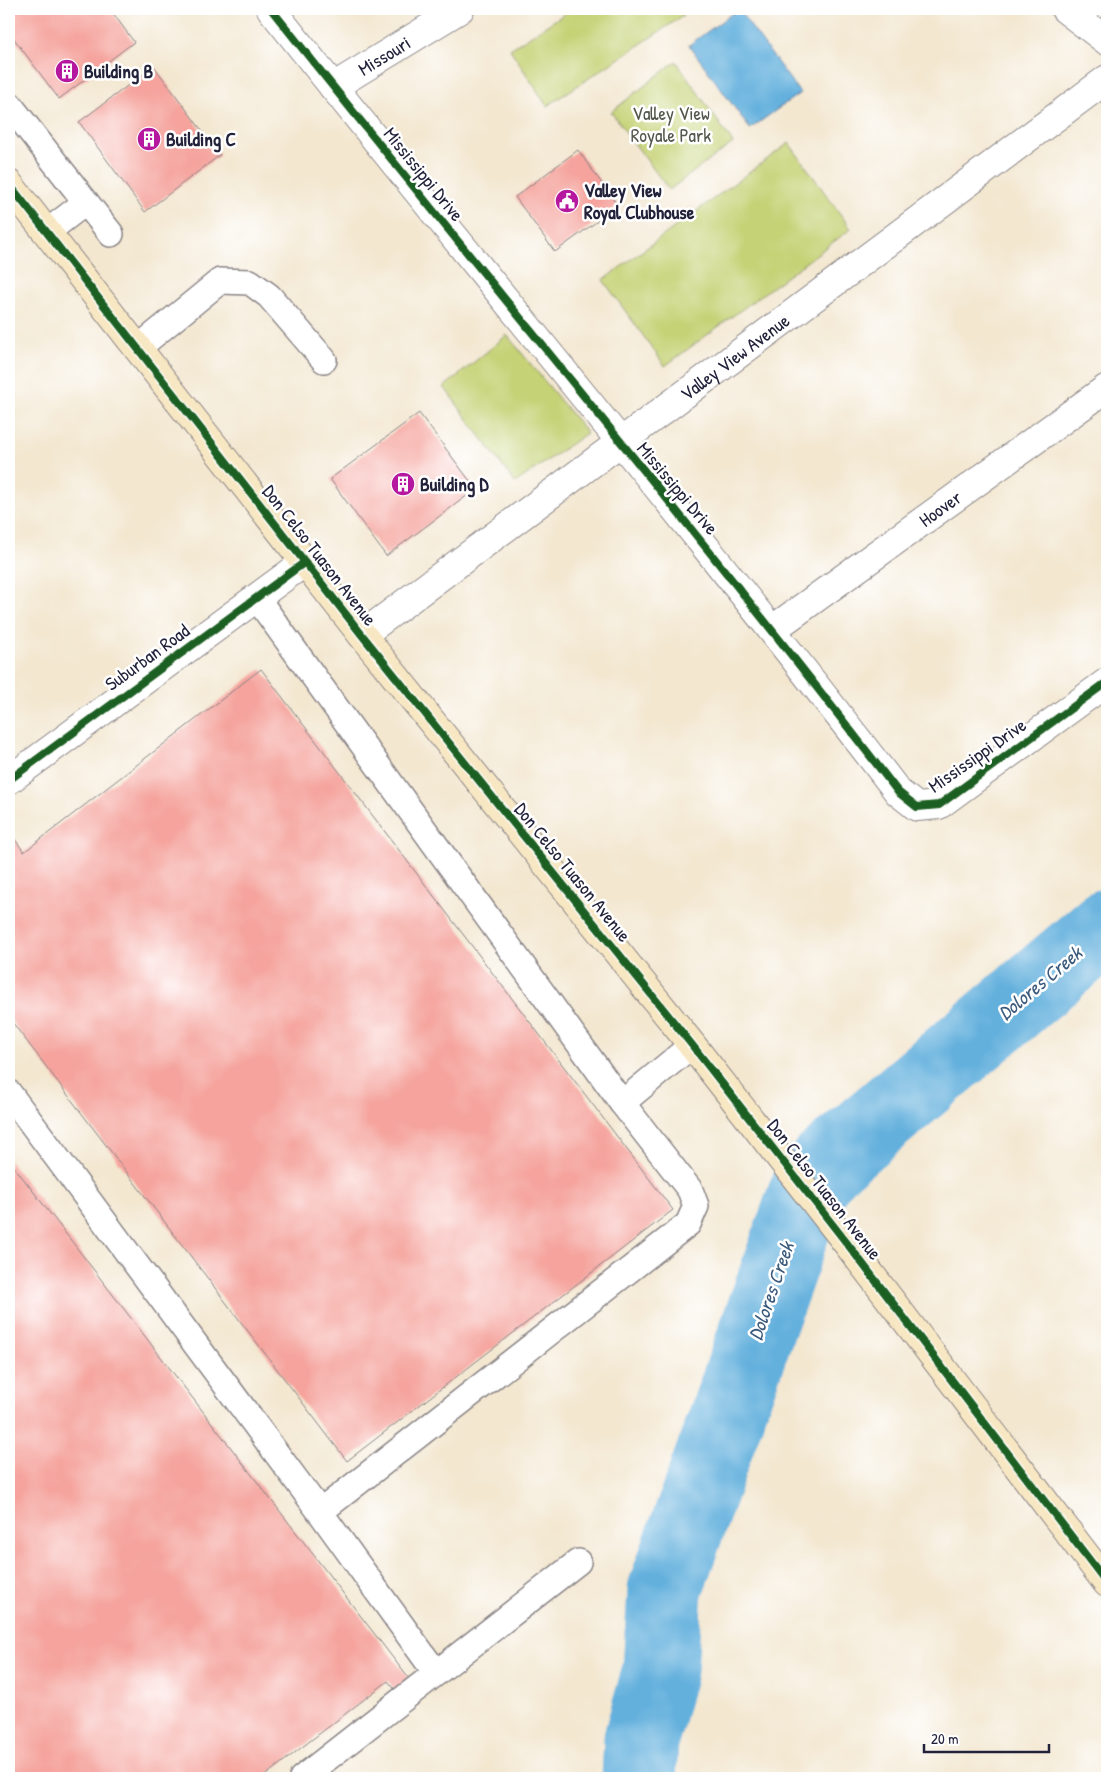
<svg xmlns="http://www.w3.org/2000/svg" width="1116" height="1787" viewBox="0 0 1116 1787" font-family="'Patrick Hand',sans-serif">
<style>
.green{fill:#c5d274;stroke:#747a58}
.water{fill:#64b0dd;stroke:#43698c}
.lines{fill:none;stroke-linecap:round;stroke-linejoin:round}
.river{stroke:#64b0dd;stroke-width:75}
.building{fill:#f5a39c}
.lane-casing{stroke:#8a8486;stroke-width:28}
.street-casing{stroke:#8a8486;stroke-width:30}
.secondary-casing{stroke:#8a8486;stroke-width:30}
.lane{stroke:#fff;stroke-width:25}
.street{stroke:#fff;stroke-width:28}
.secondary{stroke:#f8e7c3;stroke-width:28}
.cycleway-casing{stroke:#fff;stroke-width:11}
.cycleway{stroke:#1b5e20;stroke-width:8}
.labels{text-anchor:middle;stroke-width:5;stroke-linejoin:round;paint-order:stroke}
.street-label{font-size:19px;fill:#22223b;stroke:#fff}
.poi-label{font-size:19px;font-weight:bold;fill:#22223b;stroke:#fff;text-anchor:start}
.park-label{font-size:19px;fill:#53574c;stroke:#fff}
.water-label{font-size:20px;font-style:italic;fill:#3c5b7c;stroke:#fff}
</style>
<rect width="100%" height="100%" fill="#fff"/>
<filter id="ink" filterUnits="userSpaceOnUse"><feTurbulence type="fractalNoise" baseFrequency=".02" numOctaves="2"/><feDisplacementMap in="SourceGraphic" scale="10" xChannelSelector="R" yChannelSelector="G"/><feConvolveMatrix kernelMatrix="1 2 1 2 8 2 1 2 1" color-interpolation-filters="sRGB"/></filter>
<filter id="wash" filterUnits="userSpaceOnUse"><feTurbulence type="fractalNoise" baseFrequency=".0096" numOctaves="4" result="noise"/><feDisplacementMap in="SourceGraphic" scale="20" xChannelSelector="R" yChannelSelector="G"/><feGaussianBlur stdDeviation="1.12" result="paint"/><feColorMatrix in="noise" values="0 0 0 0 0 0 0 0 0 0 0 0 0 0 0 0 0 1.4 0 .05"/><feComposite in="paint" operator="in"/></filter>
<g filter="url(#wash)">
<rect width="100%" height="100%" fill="#f3e7d0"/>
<!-- green -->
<g class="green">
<path d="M572,9H678L683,16L547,106L510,49Z"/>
<path d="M676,61L733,143L669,190L611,112Z"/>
<path d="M789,143L851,229L665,366L603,280Z"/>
<path d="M507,335L587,433L515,483L444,387Z"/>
</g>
<!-- water -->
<path class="water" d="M738,9L800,93L750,129L689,45Z"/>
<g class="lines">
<!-- river -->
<path class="river" d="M639,1778L641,1739L660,1670L665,1590L806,1192L824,1166L1107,926"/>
</g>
<g id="blocks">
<!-- building -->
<g class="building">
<path d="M9,9H110L134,42L59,99L9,32Z"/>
<path d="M154,66L220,155L145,212L79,122Z"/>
<path d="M578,150L618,206L555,252L515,197Z"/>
<path d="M419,413L476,489L386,556L330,479Z"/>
<path d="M261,669L673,1210L347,1461L9,1018V831L24,852Z"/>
<path d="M9,1160L410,1680L397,1692L388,1681L262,1778H195L193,1776L189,1778H9Z"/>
</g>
</g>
</g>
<g filter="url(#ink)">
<use href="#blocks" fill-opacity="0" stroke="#8a8486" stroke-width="1"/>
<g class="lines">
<!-- lane casing -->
<g class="lane-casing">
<g id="lane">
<path d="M9,104L111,234"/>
<path d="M47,232L86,202"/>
<path d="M138,348L220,281L250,282L269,296L324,360"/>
<path d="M256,597L622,1103L690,1190L696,1206L688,1224L320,1512"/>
<path d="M9,1093L320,1512L436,1673"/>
<path d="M622,1103L692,1045"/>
<path d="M302,1778L578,1562"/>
</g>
</g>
<!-- street casing -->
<g class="street-casing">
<g id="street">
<path d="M271,9C479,271 695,527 898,792L917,807L939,805L1107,682"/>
<path d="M1065,9L1107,41"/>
<path id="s1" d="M333,87L460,9"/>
<path id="s2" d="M773,629L1107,388"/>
<path id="s3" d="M362,635L1107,79"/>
<path d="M9,780L305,562"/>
</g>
</g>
<!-- secondary casing -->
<g class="secondary-casing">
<path id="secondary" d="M9,184L362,635L692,1045L846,1242L1107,1583"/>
</g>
<!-- lane -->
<use href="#lane" class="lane"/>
<!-- street -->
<use href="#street" class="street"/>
<!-- secondary -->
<use href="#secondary" class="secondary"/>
<!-- cycleway casing -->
<g class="cycleway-casing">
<g id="cycleway">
<path d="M271,9C479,271 695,527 898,792L917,807L939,805L1107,682"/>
<path d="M9,184L362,635L692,1045L846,1242L1107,1583"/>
<path d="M9,780L305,562"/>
</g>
</g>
<!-- cycleway -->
<use href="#cycleway" class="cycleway"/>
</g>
</g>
<!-- icons -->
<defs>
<g id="building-disc" transform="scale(1.25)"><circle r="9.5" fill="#b5179e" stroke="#fff"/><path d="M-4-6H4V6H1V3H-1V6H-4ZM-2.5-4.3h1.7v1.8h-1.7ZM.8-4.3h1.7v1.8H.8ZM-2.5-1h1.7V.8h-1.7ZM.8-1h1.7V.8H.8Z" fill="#fff"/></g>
<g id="civic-disc" transform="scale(1.25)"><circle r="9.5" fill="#b5179e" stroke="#fff"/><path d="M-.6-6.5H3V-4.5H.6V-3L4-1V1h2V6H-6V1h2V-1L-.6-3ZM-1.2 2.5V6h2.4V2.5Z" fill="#fff"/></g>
</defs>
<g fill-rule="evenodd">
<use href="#building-disc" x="67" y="71"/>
<use href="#building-disc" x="149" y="139"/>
<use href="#civic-disc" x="567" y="201"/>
<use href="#building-disc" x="403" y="484"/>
</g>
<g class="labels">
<!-- street labels -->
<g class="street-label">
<text dy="7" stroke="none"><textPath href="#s1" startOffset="60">Missouri</textPath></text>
<text transform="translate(424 174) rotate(51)" y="7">Mississippi Drive</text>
<text dy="7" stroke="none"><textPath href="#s3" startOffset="465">Valley View Avenue</textPath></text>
<text transform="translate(678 488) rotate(50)" y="7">Mississippi Drive</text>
<text dy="7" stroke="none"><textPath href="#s2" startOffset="206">Hoover</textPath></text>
<text transform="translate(320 555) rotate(52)" y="7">Don Celso Tuason Avenue</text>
<text transform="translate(147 657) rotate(-36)" y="7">Suburban Road</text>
<text transform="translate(977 755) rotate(-35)" y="7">Mississippi Drive</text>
<text transform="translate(573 872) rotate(51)" y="7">Don Celso Tuason Avenue</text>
<text transform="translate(825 1189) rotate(52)" y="7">Don Celso Tuason Avenue</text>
</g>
<!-- poi labels -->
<g class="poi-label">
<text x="84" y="78">Building B</text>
<text x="166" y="146">Building C</text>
<text x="584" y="197">Valley View<tspan x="584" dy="22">Royal Clubhouse</tspan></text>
<text x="420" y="491">Building D</text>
</g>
<!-- park labels -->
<g class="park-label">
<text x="671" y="120">Valley View<tspan x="671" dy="22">Royale Park</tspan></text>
</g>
<!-- water labels -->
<g class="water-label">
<text transform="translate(1040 983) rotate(-40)" y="7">Dolores Creek</text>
<text transform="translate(771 1291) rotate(-71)" y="7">Dolores Creek</text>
</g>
</g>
<!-- margin -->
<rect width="1116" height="1787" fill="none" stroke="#fff" stroke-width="30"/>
<!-- scale -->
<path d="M924 1744v8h125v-8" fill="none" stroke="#22223b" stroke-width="2.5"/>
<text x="931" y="1744" font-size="15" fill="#22223b" stroke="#ffffff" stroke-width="4" paint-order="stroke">20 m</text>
</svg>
